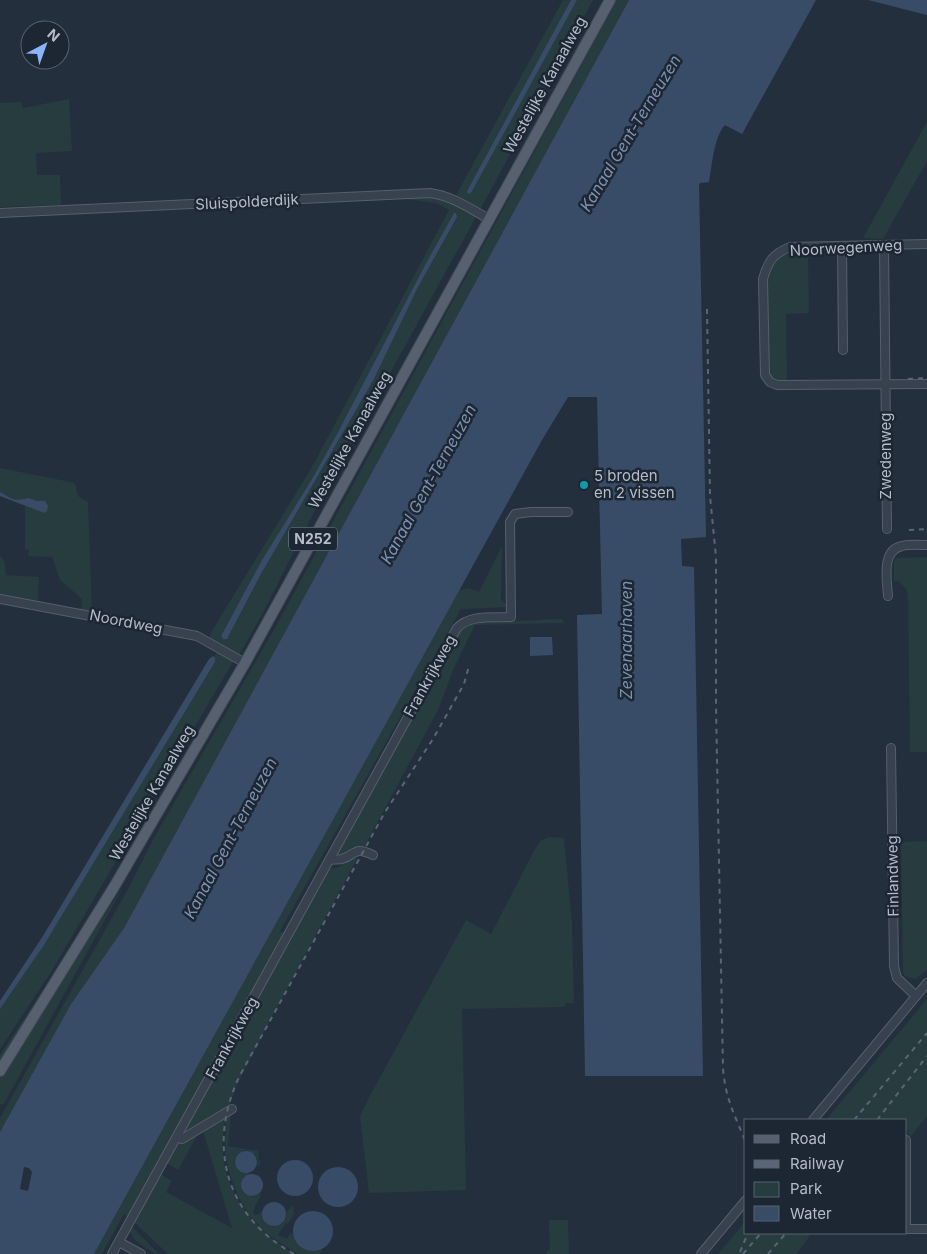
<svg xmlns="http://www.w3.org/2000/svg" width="927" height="1254" viewBox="0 0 927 1254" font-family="Inter,sans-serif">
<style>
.green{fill:#263c3f;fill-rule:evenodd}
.water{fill:#394c67;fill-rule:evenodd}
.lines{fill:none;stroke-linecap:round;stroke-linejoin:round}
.minor-casing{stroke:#565f6c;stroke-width:10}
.major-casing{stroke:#414a57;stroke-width:12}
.minor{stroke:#38414e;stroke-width:8}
.major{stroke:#56606e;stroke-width:10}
.rail{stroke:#5a6575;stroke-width:2;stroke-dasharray:5 5;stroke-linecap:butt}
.culture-dot{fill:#0f9aa8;stroke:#1d2633;stroke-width:2}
.labels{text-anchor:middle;stroke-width:5;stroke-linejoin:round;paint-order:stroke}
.shield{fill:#1d2633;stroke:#878f9c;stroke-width:1}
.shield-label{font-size:14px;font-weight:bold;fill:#b4bcc9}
.street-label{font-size:15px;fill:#b4bcc9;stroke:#1d2633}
.poi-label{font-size:15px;fill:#b4bcc9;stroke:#1d2633;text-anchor:start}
.water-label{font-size:16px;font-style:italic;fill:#7c92b1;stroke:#1d2633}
</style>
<rect width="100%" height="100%" fill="#242f3e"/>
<!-- green -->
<g class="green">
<path d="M563,0H571L467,191L470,194L577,0H593L480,210L457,198L456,195Z"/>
<path d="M617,0H629L124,928L71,1004L0,1132V1118L5,1109L128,889L155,836L276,626Z"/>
<path d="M69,99L72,151L36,153L37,175H60L61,205L0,207V103L21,102L23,108Z"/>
<path d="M927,122V160L923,168L883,239L863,238Z"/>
<path d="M435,195L477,215L316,508L264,611L238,657L210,639V634L312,467L449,210L436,203L390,197ZM454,213L457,217L417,289L374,379L261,574L227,639H223L221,636L262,560L312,479L337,434L425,265Z"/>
<path d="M795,251H808L809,313L786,314L787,384H778L768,377C768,352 761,289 771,269C776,259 785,254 795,251Z"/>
<path d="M0,468L71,482L75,484L78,496L88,502L92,612L81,610L82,599L60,580L52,557L28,556L29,550L25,549V506L44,513C38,504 36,500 25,498L21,500L10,498L0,492Z"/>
<path d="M502,546L501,600L507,605V607L461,609L280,931L285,934L128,1217L124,1214L102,1254H94L459,590L468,588L479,592Z"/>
<path d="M0,555L5,563L6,575L39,577L38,601L0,594Z"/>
<path d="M927,557V752H910L908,598L907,590L899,581H894V561L896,558Z"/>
<path d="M562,619L564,623L475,625L453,670L438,710L363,849L342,855L336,854L460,629L469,623Z"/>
<path d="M218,650L234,660L51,972L0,1049V1009L44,945L215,662L214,657Z"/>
<path d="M549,837L564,838L572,923L574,1003H565V1007L462,1009L466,1190L369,1193L360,1116L372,1092L466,920L491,934L535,849L540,841Z"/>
<path d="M927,841V970L915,979L905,976L903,973L901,842Z"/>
<path d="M352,858L357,859L275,1011L236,1087L229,1107L189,1132L186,1126L327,869L338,867Z"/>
<path d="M124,885L5,1102L4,1104L0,1105V1078L5,1069Z"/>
<path d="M56,971L0,1064V1055Z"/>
<path d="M927,999V1116L910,1137L906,1127V1120H826Z"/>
<path d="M231,1115L228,1146L258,1151L260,1165L257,1166L258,1160L256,1155L246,1150C238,1152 236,1155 234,1163L239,1171L248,1173L249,1174L241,1182V1186L243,1193L253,1197L261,1193C260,1201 252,1206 254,1214L258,1215L262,1210C261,1233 287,1231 287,1211L291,1208L290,1204L293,1207L294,1214L288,1224L286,1223L278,1235L287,1239L291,1232C301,1246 301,1254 322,1250L320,1254H297L266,1233L249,1215L239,1198L231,1178L225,1156L226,1119C211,1176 247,1226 294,1254H168L133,1221L159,1173L172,1181L166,1192L232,1228L203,1131Z"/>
<path d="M198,1134L178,1170L165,1162L173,1147Z"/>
<path d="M549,1220H568L569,1254H547V1251L550,1249Z"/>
<path d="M746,1221V1233H812L796,1254H718Z"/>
<path d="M131,1226L159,1254H156C146,1247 127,1240 131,1226Z"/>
</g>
<!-- water -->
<g class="water">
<path d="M571,0H577L471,193L468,194L467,191Z"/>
<path d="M629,0H816L742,134L725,125C714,136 712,166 709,182L700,183L699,185L706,537L681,539L682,566L694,567L703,1076H585L577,615L602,614L597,397H568L542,440L94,1254H0V1132L71,1004L124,928ZM24,1167L29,1168L32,1172L28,1191L20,1189Z"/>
<path d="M868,0H927V15Z"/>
<path d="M454,213H456L457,217L417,289L374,379L261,574L227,639H223L221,636L262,560L312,479L337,434L425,265Z"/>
<path d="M0,492C15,500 11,501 28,498L37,501H45L48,506L47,511L44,513L0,496Z"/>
<path d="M530,637H552L553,655L530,656Z"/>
<path d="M213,656L215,658V662L44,945L0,1009V1001L43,936L209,659Z"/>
<circle cx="246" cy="1162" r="11"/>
<circle cx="295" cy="1178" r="18"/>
<circle cx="338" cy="1187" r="20"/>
<circle cx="252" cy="1185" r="11"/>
<circle cx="274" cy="1214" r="12"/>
<circle cx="313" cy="1231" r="20"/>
</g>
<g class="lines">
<!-- minor casing -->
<g class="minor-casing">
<g id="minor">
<path d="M0,213L430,193C452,196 469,208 489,219"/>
<path d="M927,244L790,247C773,254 768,261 763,279L765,375L770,382L777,385L927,384"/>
<path d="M842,246L843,350"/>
<path d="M884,246L887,529"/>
<path d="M888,596C887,580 881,550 902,546C910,544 919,545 927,545"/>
<path d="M0,599L197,636L245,663"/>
<path d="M891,748L894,966L897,978L916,996"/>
<path d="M330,860C333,859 339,860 342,859C357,854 354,846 373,855"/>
<path d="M813,1120L927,983"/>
<path d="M177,1137L182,1139L232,1109"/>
<path d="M906,1140V1229"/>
<path d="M906,1229H927"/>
<path d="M119,1242L141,1254"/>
<path d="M112,1254L457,628C471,614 493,618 511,617L510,522L515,514L531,512H568"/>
<path d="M701,1254L746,1200"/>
</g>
</g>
<!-- major casing -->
<g class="major-casing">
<path id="major" d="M0,1071L114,887L245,663L610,0"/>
</g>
<!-- minor -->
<use href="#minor" class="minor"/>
<!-- major -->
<use href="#major" class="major"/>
<!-- rail -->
<g class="rail">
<path d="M707,309L710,496L716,557V706L723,1069C726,1101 735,1115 746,1143"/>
<path d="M908,379L927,378"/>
<path d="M909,530L927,529"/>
<path d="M854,1120L927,1033"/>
<path d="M877,1120L927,1056"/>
<path d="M740,1252L748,1233"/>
<path d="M294,1254C225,1216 207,1146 239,1077L385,812L433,739L464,684L469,666"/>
<path d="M743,1254L761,1233"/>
<path d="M768,1254L786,1233"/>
</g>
</g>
<!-- markers -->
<circle class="culture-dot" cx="584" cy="485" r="5"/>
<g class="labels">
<!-- shield labels -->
<rect class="shield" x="289" y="527.5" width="48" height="23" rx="4"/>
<g class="shield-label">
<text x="313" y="544">N252</text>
</g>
<!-- street labels -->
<g class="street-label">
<text transform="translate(545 85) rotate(-61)" y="5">Westelijke Kanaalweg</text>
<text transform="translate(247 202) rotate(-3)" y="5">Sluispolderdijk</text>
<text transform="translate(846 248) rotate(-3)" y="5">Noorwegenweg</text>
<text transform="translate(350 440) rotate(-61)" y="5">Westelijke Kanaalweg</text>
<text transform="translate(886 456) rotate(-90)" y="5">Zwedenweg</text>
<text transform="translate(126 622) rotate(11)" y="5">Noordweg</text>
<text transform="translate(430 676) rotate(-61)" y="5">Frankrijkweg</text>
<text transform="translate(152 793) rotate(-60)" y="5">Westelijke Kanaalweg</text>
<text transform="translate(893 876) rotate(-91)" y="5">Finlandweg</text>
<text transform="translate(232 1038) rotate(-61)" y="5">Frankrijkweg</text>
</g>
<!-- poi labels -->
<g class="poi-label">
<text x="594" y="481">5 broden<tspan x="594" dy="17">en 2 vissen</tspan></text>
</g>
<!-- water labels -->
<g class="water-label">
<text transform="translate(630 133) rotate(-59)" y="6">Kanaal Gent-Terneuzen</text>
<text transform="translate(428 484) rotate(-61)" y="6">Kanaal Gent-Terneuzen</text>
<text transform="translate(626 640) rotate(-90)" y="6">Zevenaarhaven</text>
<text transform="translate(230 838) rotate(-62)" y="6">Kanaal Gent-Terneuzen</text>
</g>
</g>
<!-- legend -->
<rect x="744" y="1119" width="162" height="115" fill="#1d2633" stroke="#59626f"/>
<rect x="754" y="1135" width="25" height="8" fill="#56606e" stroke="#59626f"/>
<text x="790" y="1144" font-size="15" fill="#b4bcc9">Road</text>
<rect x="754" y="1160" width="25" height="8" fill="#5a6575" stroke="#59626f"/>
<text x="790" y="1169" font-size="15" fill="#b4bcc9">Railway</text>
<rect x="754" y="1182" width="25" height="15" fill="#263c3f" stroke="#59626f"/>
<text x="790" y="1194" font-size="15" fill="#b4bcc9">Park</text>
<rect x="754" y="1206" width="25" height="15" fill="#394c67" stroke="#59626f"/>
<text x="790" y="1219" font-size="15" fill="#b4bcc9">Water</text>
<!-- north arrow -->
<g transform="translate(45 45) rotate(41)"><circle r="24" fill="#1d2633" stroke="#59626f"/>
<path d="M0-4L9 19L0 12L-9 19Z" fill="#8ab4f8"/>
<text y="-8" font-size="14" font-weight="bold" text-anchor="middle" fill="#b4bcc9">N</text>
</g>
</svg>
